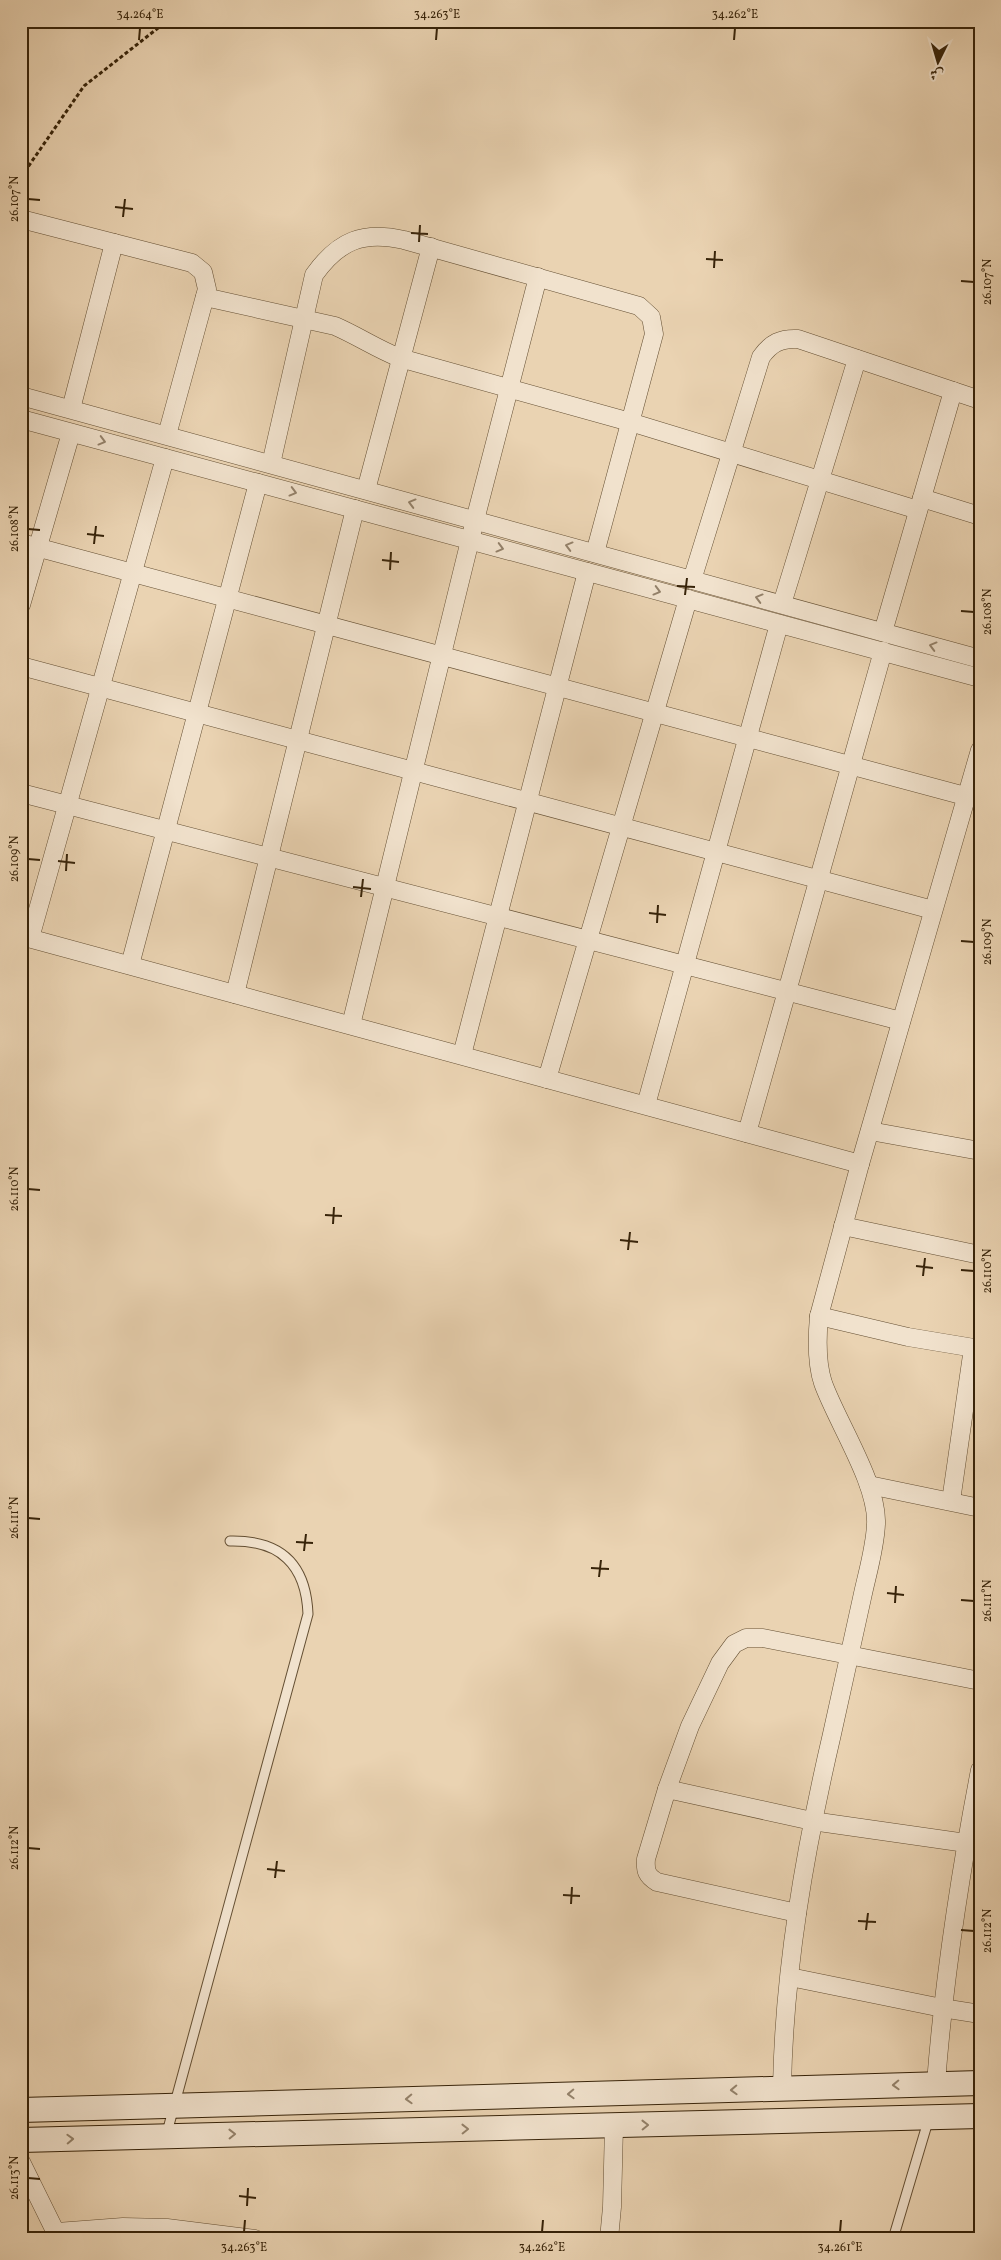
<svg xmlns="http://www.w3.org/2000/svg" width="1001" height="2260" viewBox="0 0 1001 2260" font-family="Vollkorn,Amiri,serif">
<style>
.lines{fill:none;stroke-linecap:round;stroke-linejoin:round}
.lane-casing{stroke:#644f33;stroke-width:11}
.street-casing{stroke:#644f33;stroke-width:19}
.secondary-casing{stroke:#372309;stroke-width:26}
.path{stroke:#372309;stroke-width:3;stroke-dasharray:4 2.5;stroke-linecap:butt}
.lane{stroke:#f1e2cd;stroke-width:9}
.street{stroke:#f1e2cd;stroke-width:18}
.secondary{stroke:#f1e2cd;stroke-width:24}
.oneway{stroke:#94826b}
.ticks{fill:none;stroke:#372309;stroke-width:2}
.neatline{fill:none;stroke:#372309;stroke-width:2}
.ticks-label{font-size:12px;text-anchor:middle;fill:#372309}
</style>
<rect width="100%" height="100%" fill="#ead3b2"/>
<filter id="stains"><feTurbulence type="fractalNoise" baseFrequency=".004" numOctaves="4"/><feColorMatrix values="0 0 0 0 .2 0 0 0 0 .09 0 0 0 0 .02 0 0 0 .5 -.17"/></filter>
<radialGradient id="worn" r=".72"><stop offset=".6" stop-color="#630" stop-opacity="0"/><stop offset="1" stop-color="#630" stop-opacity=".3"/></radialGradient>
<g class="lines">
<!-- lane casing -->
<g class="lane-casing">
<g id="lane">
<path d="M166,2136L308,1614C306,1564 280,1540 230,1541"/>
<path d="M893,2239L929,2118"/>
</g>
</g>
<!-- street casing -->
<g class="street-casing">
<g id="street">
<path d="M21,219L192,263L203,272L207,289L167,435"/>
<path d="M205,297L335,326C358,336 377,349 400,358L630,422L918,510"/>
<path d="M21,396L980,659"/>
<path d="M71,409L114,243"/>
<path d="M21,419L980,678"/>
<path d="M271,464L314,275C339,240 363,231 404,240L639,306L651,317L654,334L595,553"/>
<path d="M366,490L431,247"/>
<path d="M922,498L980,516"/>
<path d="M21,543L965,796"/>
<path d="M692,580L761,357C771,343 781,338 798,339L980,400"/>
<path d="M782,604L857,359"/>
<path d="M21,605L71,433"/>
<path d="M883,632L953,391"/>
<path d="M21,666L933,910"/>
<path d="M21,793L901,1021"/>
<path d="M21,936L860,1164"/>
<path d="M30,938L165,458"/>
<path d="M130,965L258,483"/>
<path d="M235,994L355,509"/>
<path d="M351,1025L475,520L538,277"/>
<path d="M462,1055L587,572"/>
<path d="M547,1079L688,599"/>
<path d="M646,1105L779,624"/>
<path d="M870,1131L980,1151"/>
<path d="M747,1133L883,651"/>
<path d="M843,1226L980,1255"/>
<path d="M819,1316L908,1337L980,1349"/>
<path d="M869,1485L980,1508"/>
<path d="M951,1501L973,1348"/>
<path d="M667,1789L690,1726L720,1663L734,1644L746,1638H763L980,1681"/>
<path d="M797,1913L657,1882C647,1876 645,1871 646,1859L667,1789L812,1821L980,1845"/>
<path d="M790,1977L942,2008L980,2014"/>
<path d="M936,2083C944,1978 960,1874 980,1770"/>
<path d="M782,2088C784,1969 805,1850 832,1734C842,1689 852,1643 862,1598C867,1574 875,1549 876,1524C878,1484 837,1422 823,1383C816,1362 817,1338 819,1316L860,1164L980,750"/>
<path d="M21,2162L59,2239"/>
<path d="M57,2232L123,2227L167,2228L255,2239"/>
<path d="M609,2239L612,2207L614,2126"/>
</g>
</g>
<!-- secondary casing -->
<g class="secondary-casing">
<g id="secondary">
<path d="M21,2110L980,2083"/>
<path d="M21,2140L980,2116"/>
</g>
</g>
<!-- path -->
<path class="path" d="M21,177L84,86L167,21"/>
<!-- lane -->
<use href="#lane" class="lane"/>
<!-- street -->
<use href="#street" class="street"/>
<!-- secondary -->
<use href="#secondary" class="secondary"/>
</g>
<!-- one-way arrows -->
<defs><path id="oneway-chevron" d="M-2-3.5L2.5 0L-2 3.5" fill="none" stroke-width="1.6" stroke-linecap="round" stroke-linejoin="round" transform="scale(1.25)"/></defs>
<g class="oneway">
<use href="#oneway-chevron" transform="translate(102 441) rotate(15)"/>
<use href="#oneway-chevron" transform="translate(293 492) rotate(15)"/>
<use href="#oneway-chevron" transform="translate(412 503) rotate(-165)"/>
<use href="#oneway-chevron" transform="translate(569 546) rotate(-165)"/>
<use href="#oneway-chevron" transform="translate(500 548) rotate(15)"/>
<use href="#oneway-chevron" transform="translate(657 591) rotate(15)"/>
<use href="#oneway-chevron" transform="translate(759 598) rotate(-165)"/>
<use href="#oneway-chevron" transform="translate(933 646) rotate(-165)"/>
<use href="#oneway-chevron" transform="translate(896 2085) rotate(178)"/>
<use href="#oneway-chevron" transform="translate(734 2090) rotate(178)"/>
<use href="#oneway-chevron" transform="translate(571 2094) rotate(178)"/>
<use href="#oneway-chevron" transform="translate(409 2099) rotate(178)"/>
<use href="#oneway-chevron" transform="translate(645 2125) rotate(-1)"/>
<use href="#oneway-chevron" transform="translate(465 2129) rotate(-1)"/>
<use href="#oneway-chevron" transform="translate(232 2134) rotate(-1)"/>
<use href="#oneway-chevron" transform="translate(70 2139) rotate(-2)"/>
</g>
<!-- ticks -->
<path class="ticks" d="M139,40L140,28M436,40L437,28M734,40L735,28M28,199L40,200M115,207L133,209M123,217L125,199M411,233L428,234M419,242L420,225M706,259L723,260M714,268L715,251M961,281L974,282M28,529L40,530M87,534L104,536M94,544L96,526M382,560L399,562M390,570L391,552M677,586L695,587M685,595L687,578M961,611L974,612M28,859L40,860M58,861L75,863M66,871L67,854M353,887L371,889M361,897L363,879M649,913L666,915M657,923L658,905M961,941L974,942M28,1189L40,1190M325,1215L342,1216M333,1224L334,1207M620,1240L638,1242M628,1250L630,1232M916,1266L933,1268M961,1270L974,1271M923,1276L925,1258M28,1518L40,1519M296,1542L313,1543M304,1551L306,1534M591,1568L609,1569M599,1577L601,1560M887,1593L904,1595M961,1600L974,1601M895,1603L896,1586M28,1848L40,1849M267,1869L285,1871M275,1878L277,1861M563,1895L580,1896M571,1904L572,1887M858,1921L876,1922M866,1930L868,1913M961,1930L974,1931M28,2178L40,2179M239,2196L256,2198M247,2206L248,2188M244,2232L245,2220M542,2232L543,2220M840,2232L841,2220"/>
<!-- margin -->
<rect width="1001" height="2260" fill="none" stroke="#ead3b2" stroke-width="55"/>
<!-- north arrow -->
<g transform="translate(938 62) rotate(185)" stroke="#f1e2cd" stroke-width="4" paint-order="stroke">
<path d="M0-4L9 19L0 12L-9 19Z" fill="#372309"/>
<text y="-8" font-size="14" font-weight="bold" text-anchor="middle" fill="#372309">ش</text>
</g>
<rect x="28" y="28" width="946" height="2204" class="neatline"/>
<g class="ticks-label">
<text x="140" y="18">34.264°E</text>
<text x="437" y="18">34.263°E</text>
<text x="735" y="18">34.262°E</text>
<text transform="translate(14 199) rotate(-90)" y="4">26.107°N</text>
<text transform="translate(987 282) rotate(-90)" y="4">26.107°N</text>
<text transform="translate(14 529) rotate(-90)" y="4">26.108°N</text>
<text transform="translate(987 612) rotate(-90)" y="4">26.108°N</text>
<text transform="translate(14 859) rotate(-90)" y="4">26.109°N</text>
<text transform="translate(987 942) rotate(-90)" y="4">26.109°N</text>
<text transform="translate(14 1189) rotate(-90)" y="4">26.110°N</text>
<text transform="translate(987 1271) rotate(-90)" y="4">26.110°N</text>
<text transform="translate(14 1518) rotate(-90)" y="4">26.111°N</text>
<text transform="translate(987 1601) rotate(-90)" y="4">26.111°N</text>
<text transform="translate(14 1848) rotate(-90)" y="4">26.112°N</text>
<text transform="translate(987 1931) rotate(-90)" y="4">26.112°N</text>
<text transform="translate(14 2178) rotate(-90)" y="4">26.113°N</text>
<text x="244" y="2251">34.263°E</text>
<text x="542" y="2251">34.262°E</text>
<text x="840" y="2251">34.261°E</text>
</g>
<rect width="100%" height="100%" filter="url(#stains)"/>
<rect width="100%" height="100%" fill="url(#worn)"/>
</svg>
